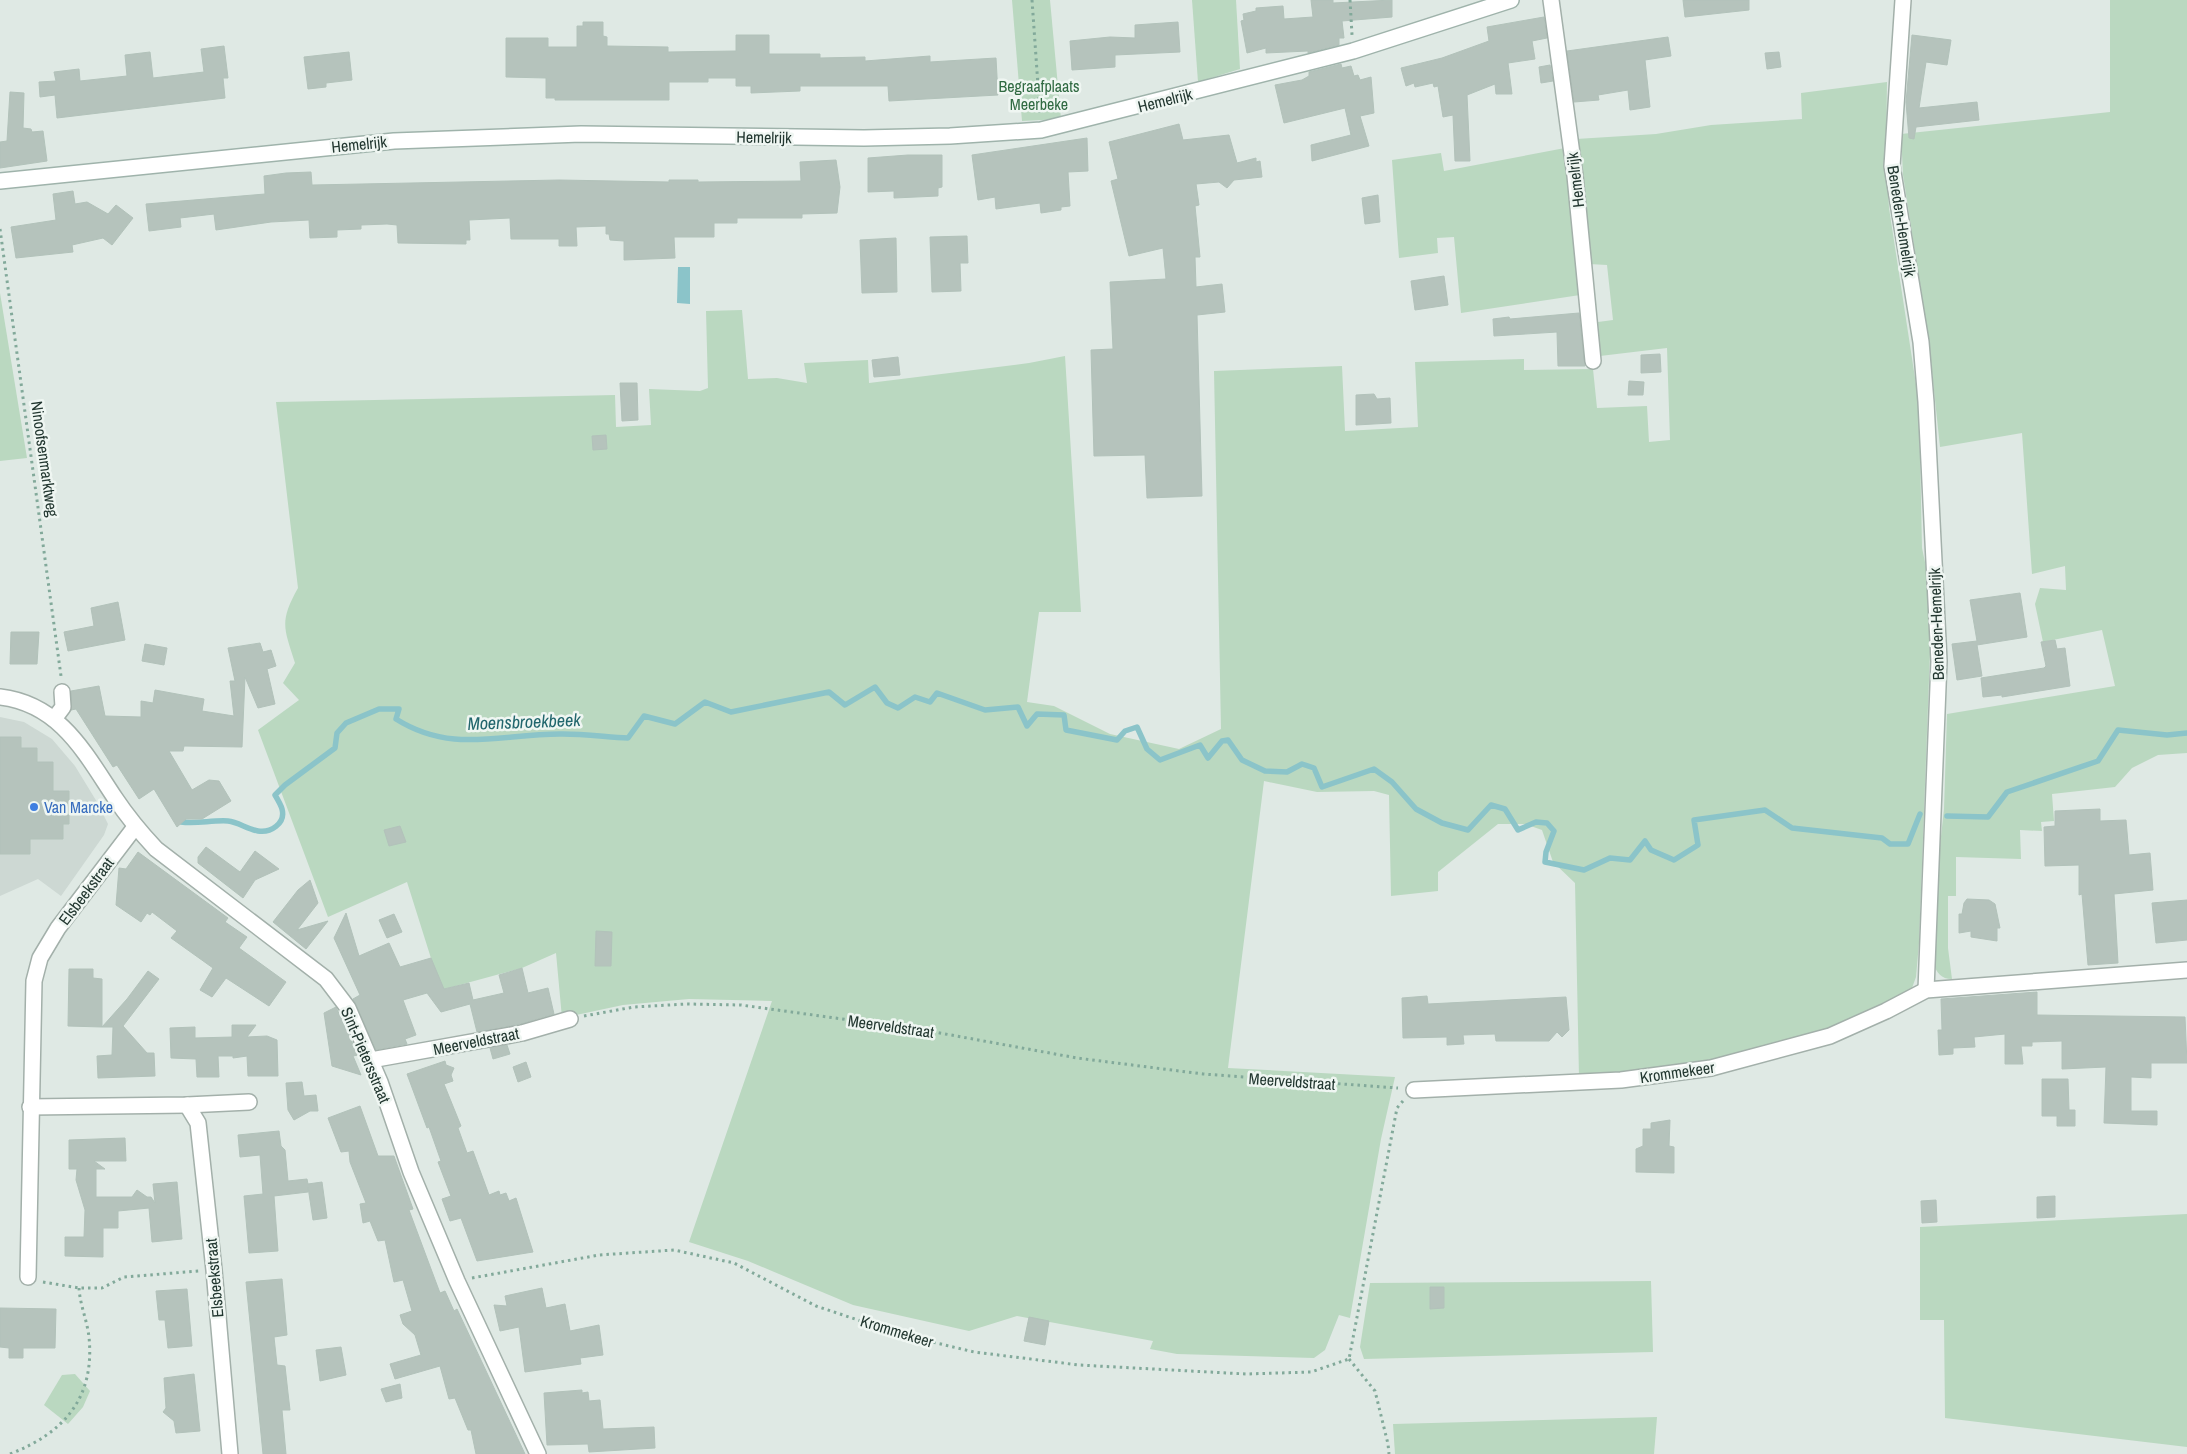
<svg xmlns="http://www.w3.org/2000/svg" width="2187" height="1454" viewBox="0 0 2187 1454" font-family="'Archivo Narrow',sans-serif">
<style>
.built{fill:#cdd8d3}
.green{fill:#bad8c0}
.water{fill:#8bc4c9}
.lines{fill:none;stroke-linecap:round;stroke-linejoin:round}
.stream{stroke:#8bc4c9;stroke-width:5.5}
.building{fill:#b5c3bc;stroke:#b2c2ba}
.street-casing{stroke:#a3b0aa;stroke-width:18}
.secondary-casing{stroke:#9fb3ab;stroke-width:18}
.path{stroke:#82a99a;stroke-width:3;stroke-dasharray:2.5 4;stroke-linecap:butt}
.street{stroke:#fff;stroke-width:15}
.secondary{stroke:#fff;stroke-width:15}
.shop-dot{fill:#3f7fe0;stroke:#eff6f2;stroke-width:2}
.labels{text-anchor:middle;stroke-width:5;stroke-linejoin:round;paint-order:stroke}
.park-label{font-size:16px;fill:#306a42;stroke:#eff6f2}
.street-label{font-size:16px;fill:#223730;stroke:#eff6f2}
.shop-label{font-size:16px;fill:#366cbe;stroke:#eff6f2;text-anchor:start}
.water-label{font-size:18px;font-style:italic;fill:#22666d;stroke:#eff6f2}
</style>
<rect width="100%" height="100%" fill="#dfe9e4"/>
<!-- built -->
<path class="built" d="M0,717L24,722L52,739L75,766L97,802L108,824L104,835L61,896L38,879L0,896Z"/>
<!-- green -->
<g class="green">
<path d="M1012,0H1050L1061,119L1022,121Z"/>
<path d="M1192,0H1236L1240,69L1198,82Z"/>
<path d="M2110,0H2187V753L2158,755L2132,768L2115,787L2052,794L2054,821L2041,822L2042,831L2020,830L2021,859L1956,857V896H1948V948L1952,979C1941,979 1937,973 1933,963L1935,891L1944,809L1947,714L2115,686L2102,630L2043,642L2035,604L2040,588L2066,590L2065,566L2032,574L2022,433L1940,447L1928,334L1903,175L1901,134L2110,112Z"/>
<path d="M1887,82L1886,159L1889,208L1919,404L1922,548L1926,567L1930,653L1919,943L1916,977L1912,988L1843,1024L1745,1051L1679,1067L1579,1077L1575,883L1553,862L1542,830L1525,824H1498L1438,872V891L1391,896L1389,795L1374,791L1317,792L1264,781L1228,1068L1395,1077L1381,1139L1350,1318L1339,1315L1325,1350L1314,1358L1177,1354L1150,1349L1153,1341L1017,1316L969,1331L853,1305L748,1261L689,1242L772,1001L689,999L623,1005L562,1018L556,953L522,968L441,990L407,882L328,917L258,730L299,700L283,683L295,663C284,628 279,622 298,588L276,402L615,395L616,427L651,425L649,389L700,391L708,388L706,311L742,310L748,379L777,378L807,383L804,363L868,360L869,383L1029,363L1065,356L1081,612H1039L1027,702L1054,706L1110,734L1179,749L1221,729L1214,371L1342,366L1345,431L1418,427L1415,362L1524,359V370L1593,369L1597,408L1647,406L1649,442L1670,440L1667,348L1600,356L1598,322L1613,320L1607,265L1589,264L1576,139L1656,134L1711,125L1802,119L1801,93Z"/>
<path d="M1565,148L1580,295L1461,313L1454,237L1437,238L1438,253L1399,258L1392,160L1441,153L1444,171Z"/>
<path d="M0,293L27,458L0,461Z"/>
<path d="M2187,1214V1447L1945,1418L1944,1320H1920V1227Z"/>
<path d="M1651,1281L1653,1352L1364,1359L1360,1347L1370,1283Z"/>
<path d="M75,1374L90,1391L83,1407L68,1424L44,1405L62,1375Z"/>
<path d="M1657,1417L1654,1454H1395L1393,1424Z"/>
</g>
<!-- water -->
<path class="water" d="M678,267H690V304L677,303Z"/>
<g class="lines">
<!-- stream -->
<g class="stream">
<path d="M1947,816L1988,817L2007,792L2098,761L2118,730L2167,735L2187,733"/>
<path d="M181,822C197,824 212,820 228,821C238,822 247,829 258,831C270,833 286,824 282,809C281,805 278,800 275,795L285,785L335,748L337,733L346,723L379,709H399L396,719C453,755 502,733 563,734C585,734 607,737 628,738L644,716L675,724L705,702L731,712L829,692L845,705L875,687L887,703L898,708L915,697L930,702L937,693L985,710L1018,707L1027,726L1037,714L1064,715L1066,730L1117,740L1125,731L1137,727L1147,749L1160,760L1200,745L1208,758L1222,741L1228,740L1242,760L1265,771L1287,772L1302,764L1314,768L1322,787L1374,769L1392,782L1416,809L1442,823L1468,830L1491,805L1505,809L1518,830L1536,822L1547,823L1554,831L1546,852L1545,862L1584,870L1610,858L1630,860L1645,841L1651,850L1674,860L1698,845L1694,820L1765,810L1792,828L1882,838L1890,844H1908L1920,814"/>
</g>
</g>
<!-- building -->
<g class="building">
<path d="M1311,0H1333V3L1392,0V17L1342,21L1344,38H1339V45L1308,53V51L1266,53V48L1247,53L1241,21L1244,20L1243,14L1256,11V8L1283,6L1284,19L1313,17Z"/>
<path d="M1683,0H1749V10L1685,17Z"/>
<path d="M1544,17L1547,38L1532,41L1535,59L1508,63L1512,94H1496L1495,84L1467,95L1470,161H1455L1453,115L1443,117L1438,86L1434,87L1433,83L1415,87L1414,83L1406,86L1401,68L1442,58L1489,41L1487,27Z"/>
<path d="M583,22H603V36L607,37V46L668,47V52L736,51V35H769V54H820V58L865,57V61L930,56V62L996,58L998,95L889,101L888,86H800V91L751,93V86H736V78H708V82H669V100H555V98H546V78L506,77V38H548V47H577V26H583Z"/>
<path d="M1178,22L1180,52L1115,55V67L1072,70L1070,41L1110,37L1135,38V25Z"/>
<path d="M1912,35L1951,40L1947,65L1926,62L1919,108L1977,102L1979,120L1916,127L1914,139L1909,138L1906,102Z"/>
<path d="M1668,37L1671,56L1645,60L1650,107L1630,110L1628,90L1598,95L1599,100L1574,102L1567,51Z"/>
<path d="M224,46L228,78H223L225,98L57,118L55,95L40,97L39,82L56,81L54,72L79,69L80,81L127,76L125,55L150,52L153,78L204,72L201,49Z"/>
<path d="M349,52L352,80L326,83V87L308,89L304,57Z"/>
<path d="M1779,52L1781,67L1767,69L1765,53Z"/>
<path d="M1341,64L1342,68L1351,66L1354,76L1358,75L1360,80L1371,77L1374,113L1360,116L1369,146L1312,161L1311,145L1351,135L1345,108L1284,123L1275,85L1302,80L1309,76V72Z"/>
<path d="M1550,65L1553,81L1541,83L1539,67Z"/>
<path d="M10,92L24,93L23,128L31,129L32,132L43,131L47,161L0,168V142L7,141Z"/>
<path d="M1179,124L1183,140L1229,135L1237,163L1256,158V162L1260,161L1262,177L1234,180L1227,188L1219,182L1196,184L1199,205L1195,206L1200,257H1195L1196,287L1222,284L1225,312L1197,315L1202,496L1147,498L1145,455L1094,456L1091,350L1113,349L1110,282L1166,279L1163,248L1129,256L1111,181L1118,179L1109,142Z"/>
<path d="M1087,138L1088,171L1068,172L1070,206L1061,207V210L1041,213L1040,203L996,209L995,197L978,200L972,155Z"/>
<path d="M908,155H942V187L938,188V196L894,198V191L868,192V158Z"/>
<path d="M836,160L840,187L837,213L802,214V218H737V223H714V237H674L675,258L624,260V241L610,240L609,234H606V226L576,227L577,246H559V239H511L510,218L469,220L470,240H466V244L398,243L397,225L387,224L361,225V229L337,230V237L310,238L309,220L271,222L216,230L214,214L180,218L181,227L149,231L146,204L265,194L264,176L286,173L311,172L312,185L559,180L669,182V180H698V182L801,181L800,162Z"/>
<path d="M73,191L75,204L87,202L108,214L116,205L133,218L112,245L103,238L72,245L73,252L16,258L11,227L56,220L53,194Z"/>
<path d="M1378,195L1380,222L1365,224L1362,198Z"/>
<path d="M967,236L968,263H960L961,291L932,292L930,237Z"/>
<path d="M896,238L897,292L862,293L860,240Z"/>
<path d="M1444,276L1448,305L1415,310L1411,281Z"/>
<path d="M1579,313L1585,366H1558L1557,332L1494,336L1493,319L1509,317L1510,319Z"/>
<path d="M1660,354L1661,372L1641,373V355Z"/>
<path d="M898,357L900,375L874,377L872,360Z"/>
<path d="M1629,381L1644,382L1643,395H1628Z"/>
<path d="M620,383H637L638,420L622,421Z"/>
<path d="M1374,394L1377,399L1390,398L1391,423L1356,425V395Z"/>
<path d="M606,435L607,449L593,450L592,436Z"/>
<path d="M2020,593L2027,637L1977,645L1982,676L1957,680L1952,644L1977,641L1970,600Z"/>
<path d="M118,602L125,640L68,651L64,632L94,626L91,608Z"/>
<path d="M11,632H39L37,664H10Z"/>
<path d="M2055,640L2057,649L2065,648L2070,686L2002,697V695L1983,697L1981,678L2044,668L2046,666L2041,642Z"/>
<path d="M260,643L263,652L271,650L276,666L267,669L275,704L258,708L245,677L242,747L184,746L183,751H169L192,790L209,780L219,781L231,801L202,819H186L177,827L154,789L139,799L117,765L113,767L76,709L71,710V691L99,686L105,716L141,717V701L153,703L155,690L204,699L202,711L234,716L230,681H235L228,648Z"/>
<path d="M145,644L167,648L164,665L142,661Z"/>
<path d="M0,737H21V748H37V762H53V791H69V824H63V839H30V854H0Z"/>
<path d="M2100,809V821L2126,820L2129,855L2150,853L2153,890L2114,894L2118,963L2088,965L2082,894L2079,895V865L2045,866L2044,827L2055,826V811Z"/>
<path d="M400,826L406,842L389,846L384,830Z"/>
<path d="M206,847L240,872L255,851L279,869L255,880L243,898L198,863V857Z"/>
<path d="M138,852L228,918L225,922L247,937L239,948L286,982L269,1006L226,978L212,997L200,990L213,968L171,938L177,931L152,912L150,915L147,913L141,922L116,905L119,868L126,869Z"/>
<path d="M310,880L318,903L297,930L328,921L306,949L273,922L298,890Z"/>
<path d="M1967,899L1989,900L1995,904L2000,928H1997V941L1971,937V931L1959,933V914H1962L1964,903Z"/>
<path d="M2187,900V940L2156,943L2152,903Z"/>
<path d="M346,913L359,956L389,943L400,967L431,958L444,989L469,983L473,1000L504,993L499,975L522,968L528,993L548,988L554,1014L520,1024L477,1032L470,1004L441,1012L427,993L403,1000L416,1035L405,1039L407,1044L376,1050L353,999L360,995L334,938Z"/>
<path d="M394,914L402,932L387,938L379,920Z"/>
<path d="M596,931L612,932L611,966H595Z"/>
<path d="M69,969H93V978L102,979V1027L68,1026Z"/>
<path d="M148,971L159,979L123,1026L147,1053H154L155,1076L98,1078L97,1056L112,1055L113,1027H102L127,999Z"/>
<path d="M2037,992V1015L2185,1017L2187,1063H2151V1078L2131,1077V1111H2157V1125L2104,1123L2106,1067L2062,1069V1041L2032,1042V1046H2021L2023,1064H2005V1034L1974,1037L1975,1047L1953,1048V1054L1939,1055L1938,1030H1942L1941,999Z"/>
<path d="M1427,996L1428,1004L1566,997L1569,1030L1562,1037L1557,1032L1549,1041H1496L1495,1034L1463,1035L1464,1044L1447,1045V1037L1403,1038L1402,998Z"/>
<path d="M336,1007L358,1055L353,1056L361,1075L332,1066L324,1013Z"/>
<path d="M232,1025H256L247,1037L267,1036L277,1040L278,1076H248L247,1056L233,1058V1056H218L219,1077H197L196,1059L171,1058L170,1028L195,1027V1038L232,1037Z"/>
<path d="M507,1045L510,1054L493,1059L490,1048Z"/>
<path d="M445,1061L446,1065L454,1068L451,1075L453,1081L444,1084L461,1126L458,1128L467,1153L473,1151L489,1195L499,1191L500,1195L506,1193L509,1201L516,1198L533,1252L477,1261L461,1218L450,1221L442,1199L451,1196L438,1162L441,1161L429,1127L427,1128L407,1074Z"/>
<path d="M526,1062L531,1077L518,1082L513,1067Z"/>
<path d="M2042,1079H2068L2069,1110H2075V1126H2057V1116H2042Z"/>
<path d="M302,1082L304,1096L316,1095L318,1111H310L294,1120L288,1110L286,1083Z"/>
<path d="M360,1106L378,1156H394L413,1209L409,1210L440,1293L445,1291L454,1311L457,1309L525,1454H476L471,1430H468L455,1398L449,1399L440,1366L395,1379L390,1364L421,1355L415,1335L403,1324L400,1315L412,1311L403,1280L394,1282L385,1240L378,1241L370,1221L363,1223L360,1204L366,1203L350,1162L349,1151L341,1152L328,1118Z"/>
<path d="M1670,1120L1669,1146L1674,1147V1173L1636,1172V1149L1643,1146V1129H1651V1123Z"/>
<path d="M279,1131L281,1146L285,1150L288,1181L307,1179L308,1184L322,1182L327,1218L313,1220L308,1187V1192L274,1196L278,1251L249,1253L244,1196L263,1194L260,1155L240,1157L238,1135Z"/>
<path d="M125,1138L126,1161H94L105,1169H96V1197H132L137,1190L147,1197H151L155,1203L153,1184L177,1182L182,1239L152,1242L149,1208L118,1211V1228H103V1257L65,1256V1237H84L85,1210L76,1180L77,1169H69V1140Z"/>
<path d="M2055,1196V1217L2037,1218V1197Z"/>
<path d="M1936,1200L1937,1222L1922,1223L1921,1201Z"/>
<path d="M282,1279L287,1335L274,1337L277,1365L285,1366L288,1393L290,1410H282L286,1454H263L246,1282Z"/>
<path d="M1430,1287H1444V1308L1430,1309Z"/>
<path d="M542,1288L546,1308L565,1304L570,1331L599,1325L603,1355L580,1358L581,1364L525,1372L519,1327L500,1331L494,1305L507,1306L505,1296Z"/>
<path d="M187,1289L192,1346L168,1348L165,1320H159L156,1291Z"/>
<path d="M0,1308L56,1309L55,1348H23V1358H9V1348L0,1347Z"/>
<path d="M1029,1317L1049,1321L1045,1345L1024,1341Z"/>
<path d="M341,1347L346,1375L320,1381L316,1350Z"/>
<path d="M194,1374L200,1431L176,1433L174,1421L163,1412L166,1408L164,1378Z"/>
<path d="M400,1384L402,1398L386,1402L381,1389Z"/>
<path d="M582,1390V1393L588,1392L589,1401L600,1400L603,1429L654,1427L655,1448L589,1452L588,1444L547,1445L544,1393Z"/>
</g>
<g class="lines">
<!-- street casing -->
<g class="street-casing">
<g id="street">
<path d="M1551,0L1575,176L1593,361"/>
<path d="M1903,0L1892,166L1921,342L1926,402L1939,661L1926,990"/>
<path d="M0,697C60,704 85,753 115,798C127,816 141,833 156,849L326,979L348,1008L380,1082L411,1172L457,1281L538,1454"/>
<path d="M54,719L63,707L62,692"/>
<path d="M371,1060L522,1033L570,1019"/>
<path d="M1414,1090L1621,1080L1711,1068L1830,1036L1886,1011L1926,990L2187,970"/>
<path d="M187,1105L198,1123L214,1270L230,1454"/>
<path d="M30,1107L187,1105L249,1102"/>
<path d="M28,1277L34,981L40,958L58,928L135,827"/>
</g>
</g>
<!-- secondary casing -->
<g class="secondary-casing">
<path id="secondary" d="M0,181L394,141L581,134L864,138L950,136L1041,130L1353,51L1511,0"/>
</g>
<!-- path -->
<g class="path">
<path d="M1032,0L1040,114"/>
<path d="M1350,0L1352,35"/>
<path d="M0,229L61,676"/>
<path d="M584,1016L634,1007L687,1004L741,1005L929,1031L1077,1058L1203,1074L1398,1088"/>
<path d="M472,1278L599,1255L674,1250L734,1263L816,1306L903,1335L974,1352L1079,1365L1246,1374L1311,1372L1349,1359L1397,1108L1403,1101"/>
<path d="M43,1282L79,1288H102L124,1277L199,1271"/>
<path d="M1349,1359L1375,1391L1388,1444L1389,1454"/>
<path d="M10,1454C64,1433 95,1398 89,1337C87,1320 80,1305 79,1288"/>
</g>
<!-- street -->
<use href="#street" class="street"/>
<!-- secondary -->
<use href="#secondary" class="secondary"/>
</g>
<!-- markers -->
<circle class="shop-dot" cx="34" cy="807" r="5"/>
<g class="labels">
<!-- park labels -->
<g class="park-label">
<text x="1039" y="92">Begraafplaats<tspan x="1039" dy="18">Meerbeke</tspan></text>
</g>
<!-- street labels -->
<g class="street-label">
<text transform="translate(1165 100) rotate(-14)" y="6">Hemelrijk</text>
<text transform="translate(764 137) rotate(1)" y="6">Hemelrijk</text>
<text transform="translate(359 144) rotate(-6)" y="6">Hemelrijk</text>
<text transform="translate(1575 180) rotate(-97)" y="6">Hemelrijk</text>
<text transform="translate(1902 221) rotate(81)" y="6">Beneden-Hemelrijk</text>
<text transform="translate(45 459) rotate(82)" y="6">Ninoofsenmarktweg</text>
<text transform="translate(1936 624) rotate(-92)" y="6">Beneden-Hemelrijk</text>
<text transform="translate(86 891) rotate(-53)" y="6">Elsbeekstraat</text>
<text transform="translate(891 1026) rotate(8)" y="6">Meerveldstraat</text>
<text transform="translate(476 1041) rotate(-11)" y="6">Meerveldstraat</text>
<text transform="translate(366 1055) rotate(67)" y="6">Sint-Pietersstraat</text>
<text transform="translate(1677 1072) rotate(-8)" y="6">Krommekeer</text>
<text transform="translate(1292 1081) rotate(4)" y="6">Meerveldstraat</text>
<text transform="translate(214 1278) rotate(-95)" y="6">Elsbeekstraat</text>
<text transform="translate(897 1331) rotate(17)" y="6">Krommekeer</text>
</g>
<!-- shop labels -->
<g class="shop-label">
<text x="44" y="813">Van Marcke</text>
</g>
<!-- water labels -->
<g class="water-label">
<text transform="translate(524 722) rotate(-2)" y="6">Moensbroekbeek</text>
</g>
</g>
</svg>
